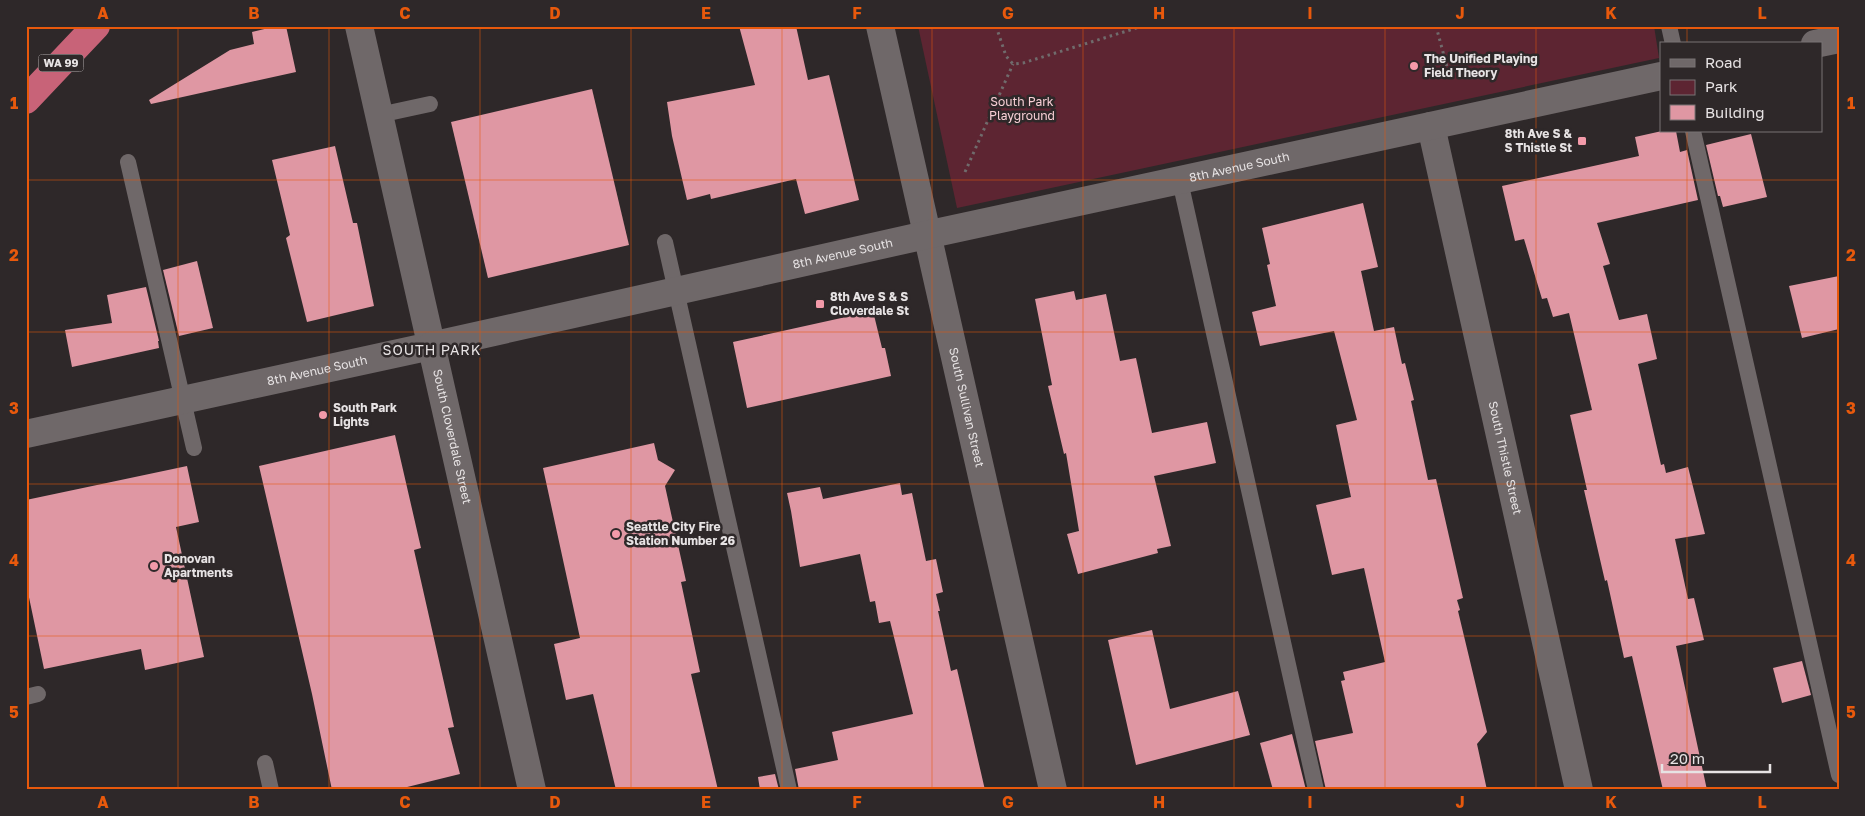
<svg xmlns="http://www.w3.org/2000/svg" width="1865" height="816" viewBox="0 0 1865 816" font-family="'Golos Text',sans-serif">
<style>
.green{fill:#5d2532}
.building{fill:#df97a3}
.lines{fill:none;stroke-linecap:round;stroke-linejoin:round}
.path{stroke:#706b6c;stroke-width:3;stroke-dasharray:2.5 4;stroke-linecap:butt}
.lane{stroke:#6f6869;stroke-width:16}
.street{stroke:#6f6869;stroke-width:28}
.secondary{stroke:#6f6869;stroke-width:28}
.highway{stroke:#c86378;stroke-width:28}
.grid{fill:none;stroke:#e8590c;stroke-width:1;stroke-opacity:0.55}
.poi-dot{fill:#f39aa9;stroke:#2e2829;stroke-width:2}
.labels{text-anchor:middle;stroke-width:5;stroke-linejoin:round;paint-order:stroke}
.shield{fill:#2e2829;stroke:#b0abac;stroke-width:1}
.shield-label{font-size:11px;font-weight:bold;fill:#e7e3e4}
.poi-label{font-size:12px;font-weight:bold;fill:#e7e3e4;stroke:#2e2829;text-anchor:start}
.park-label{font-size:12px;fill:#f8cfd5;stroke:#2e2829}
.street-label{font-size:12px;fill:#e7e3e4;stroke:#2e2829}
.neighbourhood-label{font-size:14px;letter-spacing:1px;fill:#e7e3e4;stroke:#2e2829}
.neatline{fill:none;stroke:#e8590c;stroke-width:2}
.grid-label{font-size:16px;text-anchor:middle;font-weight:bold;fill:#e8590c}
</style>
<rect width="100%" height="100%" fill="#2e2829"/>
<!-- green -->
<path class="green" d="M918,26H1654L1659,58L957,208Z"/>
<!-- building -->
<g class="building">
<path d="M277,26H286L296,72L151,104L149,100L230,50L254,44L252,32Z"/>
<path d="M739,26H796L808,80L829,75L859,200L805,214L796,179L711,199L710,194L687,200L672,136L667,102L755,85Z"/>
<path d="M592,89L629,245L488,278L451,122Z"/>
<path d="M1662,131H1676L1680,152L1687,150L1698,200L1597,223L1610,264L1603,266L1619,320L1647,314L1657,359L1638,364L1661,465L1664,464L1666,473L1688,467L1705,534L1675,539L1688,599L1694,598L1704,640L1676,646L1707,790H1663L1632,656L1624,658L1607,580L1605,581L1584,490H1587L1570,415L1592,410L1569,313L1553,317L1547,298L1542,299L1524,239L1515,241L1502,186L1639,156L1635,137Z"/>
<path d="M1751,134L1767,197L1723,207L1720,196H1718L1706,145Z"/>
<path d="M335,146L353,223H357L374,306L307,322L286,238L290,235L272,160Z"/>
<path d="M1363,203L1378,267L1361,271L1374,331L1394,327L1402,364L1405,363L1414,400L1411,401L1428,480L1436,479L1463,598L1457,600L1460,610L1458,611L1487,732L1477,744L1487,790H1326L1315,741L1353,733L1341,681L1345,680L1343,672L1385,662L1364,568L1332,575L1316,505L1351,497L1336,425L1357,420L1334,331L1260,346L1252,312L1276,306L1267,265L1270,264L1262,228Z"/>
<path d="M197,261L213,328L179,336L163,270Z"/>
<path d="M1839,276V329L1802,338L1789,286Z"/>
<path d="M146,287L159,341H158L159,348L72,367L65,330L112,323L107,295Z"/>
<path d="M1074,291L1076,300L1106,294L1120,361L1136,358L1152,433L1207,422L1216,463L1154,476L1171,546L1157,549L1158,553L1078,574L1067,534L1079,531L1066,453L1064,454L1048,386L1052,385L1035,299Z"/>
<path d="M873,311L882,348H885L891,376L747,408L733,342Z"/>
<path d="M395,435L421,548L414,550L454,727L448,728L460,774L395,790H332L312,694L259,466Z"/>
<path d="M654,443L658,460L675,470L665,486L686,581L681,582L700,672L691,674L718,790H616L593,694L566,700L554,644L580,638L543,468Z"/>
<path d="M187,466L199,522L176,527L204,657L145,670L141,649L44,669L26,583V500Z"/>
<path d="M900,483L902,495L912,493L926,561L936,559L943,592L936,594L940,611H938L951,671L957,669L985,790H799L795,769L838,760L832,732L913,714L890,621L879,623L875,601L870,602L860,554L800,567L791,511L787,493L820,487L823,499Z"/>
<path d="M1152,630L1170,709L1238,691L1250,735L1136,765L1108,640Z"/>
<path d="M1802,661L1811,695L1782,703L1773,668Z"/>
<path d="M1292,734L1306,790H1273L1260,743Z"/>
<path d="M775,774L779,790H760L758,777Z"/>
</g>
<g class="lines">
<!-- path -->
<g class="path">
<path d="M996,26L1006,56L1013,64L1023,63L1143,26"/>
<path d="M1436,26L1450,78"/>
<path d="M965,172L1013,64"/>
</g>
<!-- lane -->
<g class="lane">
<path d="M1669,26L1673,44"/>
<path d="M379,115L430,104"/>
<path d="M1693,131L1839,775"/>
<path d="M128,162L194,448"/>
<path d="M1180,181L1316,790"/>
<path d="M665,242L789,790"/>
<path d="M26,697L38,694"/>
<path d="M265,763L271,790"/>
</g>
<!-- street -->
<g class="street">
<path id="s1" d="M880,26L1053,790"/>
<path id="s2" d="M1431,126L1579,790"/>
<path id="s3" d="M26,434L431,346"/>
</g>
<!-- secondary -->
<g class="secondary">
<path id="s4" d="M359,26L532,790"/>
<path d="M1815,44L1839,39"/>
<path id="s5" d="M431,346L926,235L1661,76"/>
</g>
<!-- highway -->
<path class="highway" d="M26,100L96,26"/>
</g>
<!-- grid -->
<path class="grid" d="M178,26V790M329,26V790M480,26V790M631,26V790M782,26V790M932,26V790M1083,26V790M1234,26V790M1385,26V790M1536,26V790M1687,26V44M1687,131V790M26,180H1839M26,332H1839M26,484H1839M26,636H1839"/>
<!-- markers -->
<g class="poi-dot">
<circle cx="1414" cy="66" r="5"/>
<rect x="1577" y="136" width="10" height="10" rx="2.5"/>
<rect x="815" y="299" width="10" height="10" rx="2.5"/>
<circle cx="323" cy="415" r="5"/>
<circle cx="616" cy="534" r="5"/>
<circle cx="154" cy="566" r="5"/>
</g>
<g class="labels">
<!-- shield labels -->
<rect class="shield" x="38.5" y="54.5" width="45" height="17" rx="4"/>
<g class="shield-label">
<text x="61" y="67">WA 99</text>
</g>
<!-- poi labels -->
<g class="poi-label">
<text x="1424" y="63">The Unified Playing<tspan x="1424" dy="14">Field Theory</tspan></text>
<text x="1572" y="138" text-anchor="end">8th Ave S &amp;<tspan x="1572" dy="14">S Thistle St</tspan></text>
<text x="830" y="301">8th Ave S &amp; S<tspan x="830" dy="14">Cloverdale St</tspan></text>
<text x="333" y="412">South Park<tspan x="333" dy="14">Lights</tspan></text>
<text x="626" y="531">Seattle City Fire<tspan x="626" dy="14">Station Number 26</tspan></text>
<text x="164" y="563">Donovan<tspan x="164" dy="14">Apartments</tspan></text>
</g>
<!-- park labels -->
<g class="park-label">
<text x="1022" y="106">South Park<tspan x="1022" dy="14">Playground</tspan></text>
</g>
<!-- street labels -->
<g class="street-label">
<text dy="4" stroke="none"><textPath href="#s5" startOffset="828">8th Avenue South</textPath></text>
<text dy="4" stroke="none"><textPath href="#s5" startOffset="422">8th Avenue South</textPath></text>
<text dy="4" stroke="none"><textPath href="#s3" startOffset="298">8th Avenue South</textPath></text>
<text dy="4" stroke="none"><textPath href="#s1" startOffset="391">South Sullivan Street</textPath></text>
<text dy="4" stroke="none"><textPath href="#s4" startOffset="421">South Cloverdale Street</textPath></text>
<text dy="4" stroke="none"><textPath href="#s2" startOffset="340">South Thistle Street</textPath></text>
</g>
<!-- neighbourhood labels -->
<g class="neighbourhood-label">
<text x="432" y="355">SOUTH PARK</text>
</g>
</g>
<!-- border -->
<rect width="1865" height="816" fill="none" stroke="#2e2829" stroke-width="55"/>
<!-- legend -->
<rect x="1660" y="42" width="162" height="90" fill="#2e2829" stroke="#787374"/>
<rect x="1670" y="59" width="25" height="8" fill="#6f6869" stroke="#787374"/>
<text x="1705" y="68" font-size="15" fill="#e7e3e4">Road</text>
<rect x="1670" y="80" width="25" height="15" fill="#5d2532" stroke="#787374"/>
<text x="1705" y="92" font-size="15" fill="#e7e3e4">Park</text>
<rect x="1670" y="105" width="25" height="15" fill="#df97a3" stroke="#787374"/>
<text x="1705" y="118" font-size="15" fill="#e7e3e4">Building</text>
<!-- scale -->
<path d="M1662 764v8h108v-8" fill="none" stroke="#e7e3e4" stroke-width="2.5"/>
<text x="1670" y="764" font-size="15" fill="#e7e3e4" stroke="#2e2829" stroke-width="4" paint-order="stroke">20 m</text>
<rect x="28" y="28" width="1810" height="760" class="neatline"/>
<g class="grid-label">
<text x="103" y="19">A</text>
<text x="254" y="19">B</text>
<text x="405" y="19">C</text>
<text x="555" y="19">D</text>
<text x="706" y="19">E</text>
<text x="857" y="19">F</text>
<text x="1008" y="19">G</text>
<text x="1159" y="19">H</text>
<text x="1310" y="19">I</text>
<text x="1460" y="19">J</text>
<text x="1611" y="19">K</text>
<text x="1762" y="19">L</text>
<text x="14" y="109">1</text>
<text x="1851" y="109">1</text>
<text x="14" y="261">2</text>
<text x="1851" y="261">2</text>
<text x="14" y="414">3</text>
<text x="1851" y="414">3</text>
<text x="14" y="566">4</text>
<text x="1851" y="566">4</text>
<text x="14" y="718">5</text>
<text x="1851" y="718">5</text>
<text x="103" y="808">A</text>
<text x="254" y="808">B</text>
<text x="405" y="808">C</text>
<text x="555" y="808">D</text>
<text x="706" y="808">E</text>
<text x="857" y="808">F</text>
<text x="1008" y="808">G</text>
<text x="1159" y="808">H</text>
<text x="1310" y="808">I</text>
<text x="1460" y="808">J</text>
<text x="1611" y="808">K</text>
<text x="1762" y="808">L</text>
</g>
</svg>
